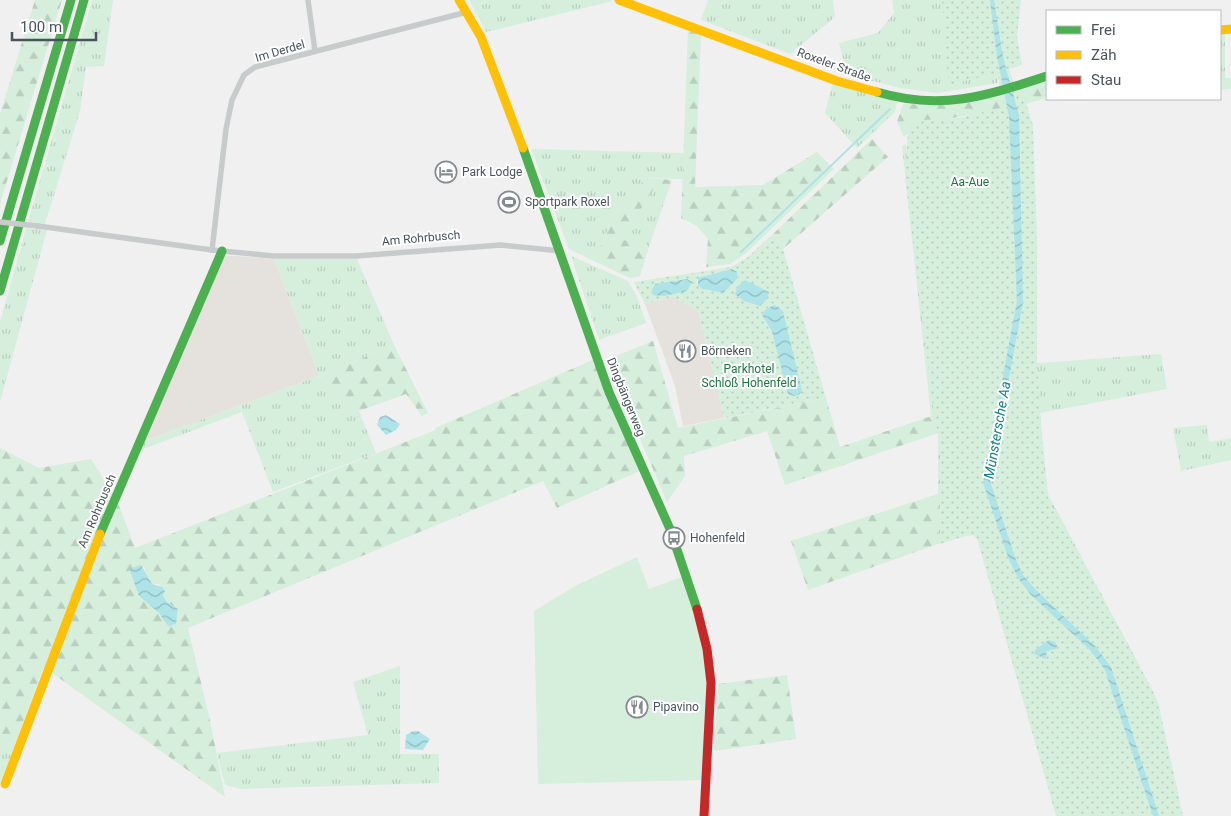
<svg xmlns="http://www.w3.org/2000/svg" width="1231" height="816" viewBox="0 0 1231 816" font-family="Roboto,sans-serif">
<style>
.commercial{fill:#e5e2de}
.grass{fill:url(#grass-tufts)}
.forest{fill:url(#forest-firs);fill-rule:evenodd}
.park{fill:url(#park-dots);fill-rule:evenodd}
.garden{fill:#d6eedc}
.water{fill:url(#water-waves)}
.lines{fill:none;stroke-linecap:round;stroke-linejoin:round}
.stream{stroke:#aee3e8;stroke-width:2}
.street{stroke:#c7cbcc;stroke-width:5.5}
.fast{stroke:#4caf50;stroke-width:9}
.slow{stroke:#ffc107;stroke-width:9}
.jam{stroke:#c62828;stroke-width:9}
.street-bridge{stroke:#c7cbcc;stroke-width:5.5}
.labels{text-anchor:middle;stroke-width:4;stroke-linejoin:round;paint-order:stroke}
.street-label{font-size:12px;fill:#48545b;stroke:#fff}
.poi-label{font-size:12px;fill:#48545b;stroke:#fff;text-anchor:start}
.park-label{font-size:12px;fill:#1e7740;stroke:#fff}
.water-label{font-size:14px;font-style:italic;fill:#16808a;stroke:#fff}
</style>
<defs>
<pattern id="grass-tufts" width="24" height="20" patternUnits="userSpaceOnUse" patternTransform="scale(1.25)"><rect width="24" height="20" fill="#d6eedc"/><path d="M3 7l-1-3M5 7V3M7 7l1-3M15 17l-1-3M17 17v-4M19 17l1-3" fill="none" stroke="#b9cebf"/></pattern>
<pattern id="forest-firs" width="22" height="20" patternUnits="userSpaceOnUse" patternTransform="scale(1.25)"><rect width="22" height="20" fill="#d6eedc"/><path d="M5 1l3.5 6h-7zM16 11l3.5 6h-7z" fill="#b9cebf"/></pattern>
<pattern id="park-dots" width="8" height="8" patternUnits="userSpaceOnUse" patternTransform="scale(1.25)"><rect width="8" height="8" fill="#d6eedc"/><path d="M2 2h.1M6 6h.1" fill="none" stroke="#b9cebf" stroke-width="1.8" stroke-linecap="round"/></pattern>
<pattern id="water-waves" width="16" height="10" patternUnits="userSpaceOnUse" patternTransform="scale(1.25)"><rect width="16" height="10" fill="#aee3e8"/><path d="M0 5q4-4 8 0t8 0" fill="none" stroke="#90bbbf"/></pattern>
</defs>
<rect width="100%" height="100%" fill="#f0f0f0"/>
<!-- commercial -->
<g class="commercial">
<path d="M222,255L274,259L319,376L142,442Z"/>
<path d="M672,297L698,310L724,418L683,426L675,386L645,304Z"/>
</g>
<!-- grass -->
<g class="grass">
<path d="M92,0H113L104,66L86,67L80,111L45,224L28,222Z"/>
<path d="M469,0H610L613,1L486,32Z"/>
<path d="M708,0H833L835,17L790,54L701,20Z"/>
<path d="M892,0H986L998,83L937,93L900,88L847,74L839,43L878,33L894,13Z"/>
<path d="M1220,34H1225V78H1231V89L1220,90Z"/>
<path d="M833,82L897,102L895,112L857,148L825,113Z"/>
<path d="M906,144L937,414L931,416L902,146Z"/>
<path d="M531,149L684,153L683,179L646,178L615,213L594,261L569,249Z"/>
<path d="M669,188L649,247L620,239L653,190Z"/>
<path d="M26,228L47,230L0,402V322Z"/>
<path d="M571,256L628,281L637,296L646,323L599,340Z"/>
<path d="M274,259H357L394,345L319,376L359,411L376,453L273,492L242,412L138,451L142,442L319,376Z"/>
<path d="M1161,354L1167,389L1040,413L1048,494L1154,693L1156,704L972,534L938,544V433L1025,361L1040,363Z"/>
<path d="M1207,425L1209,442L1231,438V460L1181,471L1173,428Z"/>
<path d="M400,666V754H439V783L241,789L225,785L217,753L368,735L353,682Z"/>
<path d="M0,748L12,752L0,784Z"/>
</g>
<!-- forest -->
<g class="forest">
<path d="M35,0H62L0,204V114Z"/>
<path d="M688,29L701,34L695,187L763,185L817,152L834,169L745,254L730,264L706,267L708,239L697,226L681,218Z"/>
<path d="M1047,80V98L1004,110L919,123L904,137L897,122L903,104C959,106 994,96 1047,80Z"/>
<path d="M872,139L888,157L783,249L773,234Z"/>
<path d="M646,178L672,180L669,188L653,190L621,239L649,247L640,276L630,278L594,261L615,213Z"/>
<path d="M653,341L678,428L826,398L840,447L955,408L938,433L785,485L767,431L684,456L685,476L667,502L606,360Z"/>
<path d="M394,345L428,413L422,416L406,394L359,411L319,376Z"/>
<path d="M595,359L642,470L557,508L543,481L188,628L210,720L225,797L48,670L43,669L12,752L0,748V448L39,468L91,459L117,500L135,548L436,430L435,428ZM144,567L147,578L152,584H159L167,602L178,609L177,620L168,626L159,613L139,596L129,571Z"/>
<path d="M938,494V544L808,590L791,541Z"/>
<path d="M787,675L796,739L714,751L718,684Z"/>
</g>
<!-- park -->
<g class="park">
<path d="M942,0H1021L1017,37L1022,65L1009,69L1019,98L1024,97L1033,125L1037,239V362L1045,490L1052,508L1134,655L1158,702L1183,816H1056L976,535L965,536L940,544V435H938L934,414L905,177L908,132L921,120L959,118L1004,107L997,73L949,85Z"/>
<path d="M773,234L783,249L826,398L724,418L698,310L672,297L645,304L634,282L731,267L748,257ZM732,269L738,278L723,293C713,291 701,291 696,281ZM686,279L690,280L687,291L656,284ZM769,307L792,355L802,390L762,315Z"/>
</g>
<!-- garden -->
<path class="garden" d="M637,557L649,589L684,576L705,648L707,683L704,780L538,784L534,611L577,585Z"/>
<!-- water -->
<g class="water">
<path d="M990,0H994L1003,57L1019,115L1023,302L990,481L1015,557L1023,575L1035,589L1095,646L1111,667L1159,816H1153L1105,670L1091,651L1030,594L1018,578L1009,560L983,483L1017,301L1009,117L997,57Z"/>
<path d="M732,269L737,272L738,278L723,293L703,289L698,285V278Z"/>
<path d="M687,279L692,282L687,291L664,296L653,295L652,290L655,284Z"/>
<path d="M745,280L769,292L766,300L760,306L744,301L735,294L737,287Z"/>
<path d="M774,305L781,309L784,316L802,390L800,394L794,396L788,394L772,332L762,315L765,310Z"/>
<path d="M386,415L400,424L396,430L386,435L377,425L380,417Z"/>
<path d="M141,565L152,584L162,587L165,591L163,595L167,602L178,609L176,624L168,626L159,613L139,596L129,569Z"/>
<path d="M1049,640L1055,642L1057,646L1056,649L1047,651L1046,659L1034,654L1035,650Z"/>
<path d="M413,731H418L430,739L423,750L405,749L406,735Z"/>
</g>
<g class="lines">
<!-- stream -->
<path class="stream" d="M741,252L890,109"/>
<!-- street -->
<g class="street">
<path d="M308,0L315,51"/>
<path d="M38,226L212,250L273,256H356L501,245L561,251"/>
<path d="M212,250L226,129L232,100L244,75L255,67L467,12"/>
</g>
<!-- fast -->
<g class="fast">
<path d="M877,92C941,111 986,96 1047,76"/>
<path d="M523,148L609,392L670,529L697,609"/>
<path d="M0,241L71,0"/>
<path d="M0,291L84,0"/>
<path d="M100,534L222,251"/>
</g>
<!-- slow -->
<g class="slow">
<path d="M459,0L481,37L523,148"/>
<path d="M619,0L837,81L877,92"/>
<path d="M1220,30L1231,29"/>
<path d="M5,784L100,534"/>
</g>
<!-- jam -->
<path class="jam" d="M697,609L707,649L711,683L704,816"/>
<!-- street-bridge -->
<path class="street-bridge" d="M0,222L38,226"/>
</g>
<!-- icons -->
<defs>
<g id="hotel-ring" transform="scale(1.125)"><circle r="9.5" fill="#fff" stroke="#838b8f" stroke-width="1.5"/><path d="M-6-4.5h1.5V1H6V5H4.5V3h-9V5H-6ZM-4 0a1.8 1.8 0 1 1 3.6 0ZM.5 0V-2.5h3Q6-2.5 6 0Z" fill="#838b8f"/></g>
<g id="stadium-ring" transform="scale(1.125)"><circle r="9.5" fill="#fff" stroke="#838b8f" stroke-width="1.5"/><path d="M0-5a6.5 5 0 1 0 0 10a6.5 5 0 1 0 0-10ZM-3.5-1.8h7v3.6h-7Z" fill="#838b8f"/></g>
<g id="restaurant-ring" transform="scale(1.125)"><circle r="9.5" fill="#fff" stroke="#838b8f" stroke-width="1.5"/><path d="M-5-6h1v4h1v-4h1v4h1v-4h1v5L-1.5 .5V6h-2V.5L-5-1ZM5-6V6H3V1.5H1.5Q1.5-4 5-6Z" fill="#838b8f"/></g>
<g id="bus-ring" transform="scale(1.125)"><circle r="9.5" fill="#fff" stroke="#838b8f" stroke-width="1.5"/><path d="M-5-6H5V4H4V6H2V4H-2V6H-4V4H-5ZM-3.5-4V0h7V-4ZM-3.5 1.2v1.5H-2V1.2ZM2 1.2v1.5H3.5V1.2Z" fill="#838b8f"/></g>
</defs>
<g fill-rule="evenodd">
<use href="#hotel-ring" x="446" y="172"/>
<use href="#stadium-ring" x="509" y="202"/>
<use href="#restaurant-ring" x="685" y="351"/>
<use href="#bus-ring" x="674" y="538"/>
<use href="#restaurant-ring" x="637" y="707"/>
</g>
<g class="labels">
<!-- street labels -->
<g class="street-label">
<text transform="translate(280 51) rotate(-16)" y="4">Im Derdel</text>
<text transform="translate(834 65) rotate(20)" y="4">Roxeler Straße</text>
<text transform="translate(421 238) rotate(-5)" y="4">Am Rohrbusch</text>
<text transform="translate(626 397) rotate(68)" y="4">Dingbängerweg</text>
<text transform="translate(97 511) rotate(-67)" y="4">Am Rohrbusch</text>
</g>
<!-- poi labels -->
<g class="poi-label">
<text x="462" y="176">Park Lodge</text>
<text x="525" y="206">Sportpark Roxel</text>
<text x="701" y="355">Börneken</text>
<text x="690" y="542">Hohenfeld</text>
<text x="653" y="711">Pipavino</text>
</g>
<!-- park labels -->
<g class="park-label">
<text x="970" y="186">Aa-Aue</text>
<text x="749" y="373">Parkhotel<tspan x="749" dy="14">Schloß Hohenfeld</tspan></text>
</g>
<!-- water labels -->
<g class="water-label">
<text transform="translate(997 430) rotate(-80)" y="5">Münstersche Aa</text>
</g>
</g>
<!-- legend -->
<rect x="1046" y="10" width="175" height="90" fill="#ffffff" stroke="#b6bbbd"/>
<rect x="1056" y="26" width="25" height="8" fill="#4caf50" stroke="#b6bbbd"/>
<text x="1091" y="35" font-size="15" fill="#48545b">Frei</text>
<rect x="1056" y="51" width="25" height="8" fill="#ffc107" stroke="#b6bbbd"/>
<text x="1091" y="60" font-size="15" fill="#48545b">Zäh</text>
<rect x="1056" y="76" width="25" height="8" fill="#c62828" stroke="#b6bbbd"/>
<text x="1091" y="85" font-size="15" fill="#48545b">Stau</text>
<!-- scale -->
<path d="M12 32v8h84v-8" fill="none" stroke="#48545b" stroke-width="2.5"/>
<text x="20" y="32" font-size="15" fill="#48545b" stroke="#ffffff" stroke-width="4" paint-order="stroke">100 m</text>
</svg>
